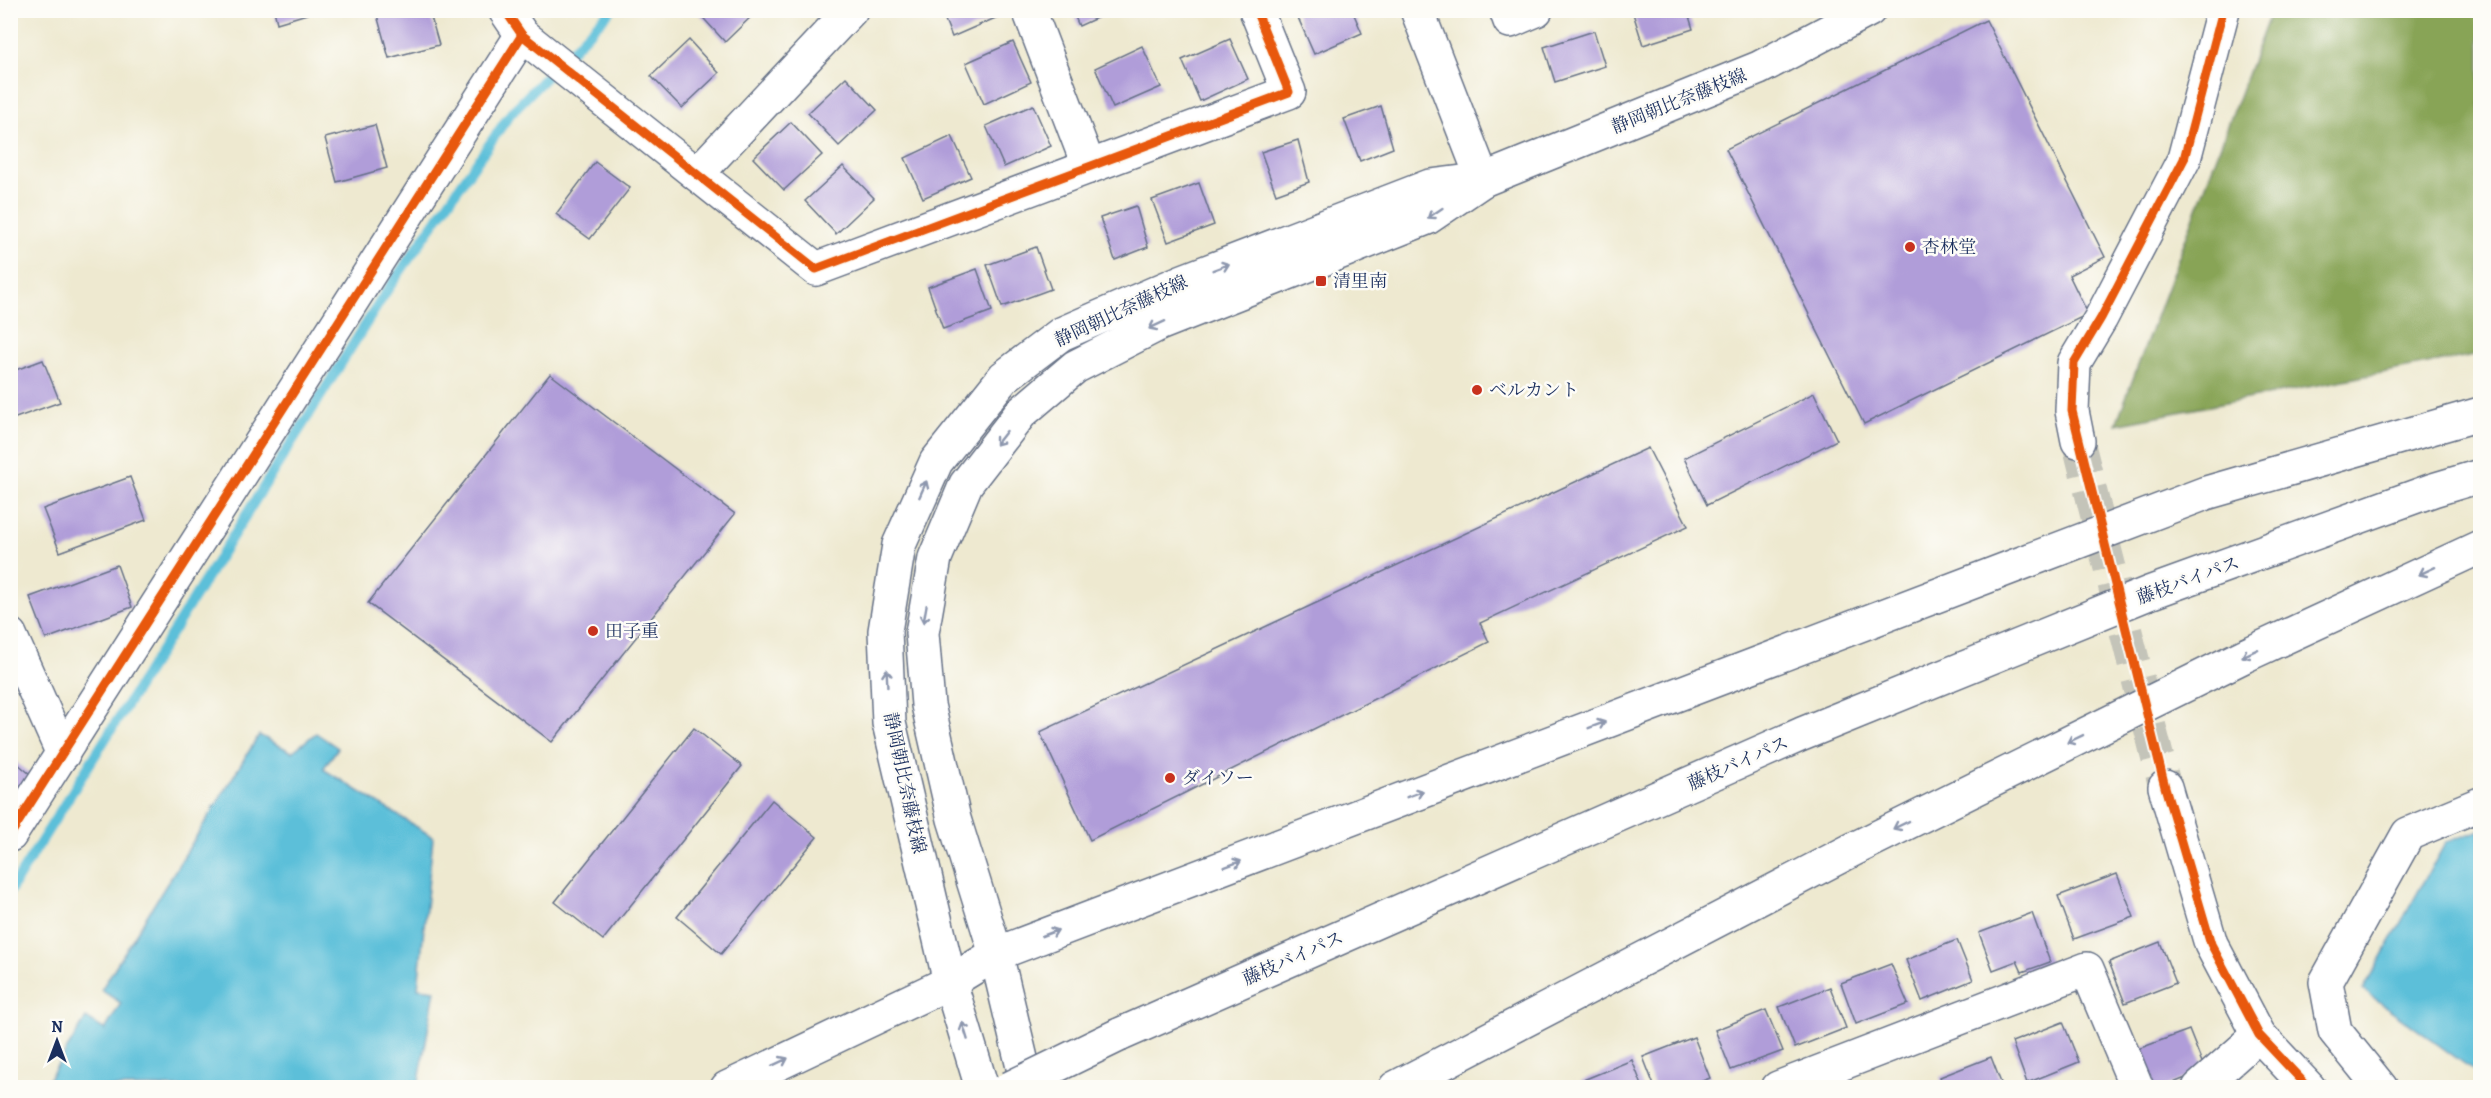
<svg xmlns="http://www.w3.org/2000/svg" width="2491" height="1098" viewBox="0 0 2491 1098" font-family="Alegreya,'Noto Serif JP',serif">
<style>
.forest{fill:#88a456;stroke:#526a5a;stroke-width:1.5}
.water{fill:#5bbfd9;stroke:#3b779c;stroke-width:1.5}
.lines{fill:none;stroke-linecap:round;stroke-linejoin:round}
.stream{stroke:#5bbfd9;stroke-width:10}
.building{fill:#b09dd9}
.minor-tunnel{stroke:#c4c4b9;stroke-width:33;stroke-dasharray:33 16;stroke-linecap:butt}
.minor-casing{stroke:#657086;stroke-width:36}
.major-casing{stroke:#657086;stroke-width:36}
.highway-casing{stroke:#657086;stroke-width:36}
.minor{stroke:#fff;stroke-width:33}
.major{stroke:#fff;stroke-width:33}
.highway{stroke:#fff;stroke-width:33}
.highway-bridge-casing{stroke:#657086;stroke-width:36;stroke-linecap:butt}
.highway-bridge{stroke:#fff;stroke-width:33}
.cycleway-casing{stroke:#fdfcf7;stroke-width:13}
.cycleway{stroke:#e8590c;stroke-width:9}
.oneway{stroke:#8d97ae}
.poi-dot{fill:#c8321e;stroke:#fdfcf7;stroke-width:2}
.labels{text-anchor:middle;stroke-width:5;stroke-linejoin:round;paint-order:stroke}
.street-label{font-size:18px;fill:#1b2f5e;stroke:#fdfcf7}
.poi-label{font-size:18px;fill:#1b2f5e;stroke:#fdfcf7;text-anchor:start}
</style>
<rect width="100%" height="100%" fill="#fdfcf7"/>
<filter id="ink" filterUnits="userSpaceOnUse"><feTurbulence type="fractalNoise" baseFrequency=".0167" numOctaves="2"/><feDisplacementMap in="SourceGraphic" scale="12" xChannelSelector="R" yChannelSelector="G"/><feConvolveMatrix kernelMatrix="1 2 1 2 8 2 1 2 1" color-interpolation-filters="sRGB"/></filter>
<filter id="wash" filterUnits="userSpaceOnUse"><feTurbulence type="fractalNoise" baseFrequency=".008" numOctaves="4" result="noise"/><feDisplacementMap in="SourceGraphic" scale="24" xChannelSelector="R" yChannelSelector="G"/><feGaussianBlur stdDeviation="1.35" result="paint"/><feColorMatrix in="noise" values="0 0 0 0 0 0 0 0 0 0 0 0 0 0 0 0 0 1.4 0 .05"/><feComposite in="paint" operator="in"/></filter>
<g filter="url(#wash)">
<rect width="100%" height="100%" fill="#eee9d0"/>
<!-- forest -->
<path class="forest" d="M2271,11H2480V354L2116,424Z"/>
<!-- water -->
<g class="water">
<path d="M316,733L338,748L323,769L433,837L418,988L435,990L418,1087H44L86,1018L105,1030L121,1003L101,990L259,735L292,752Z"/>
<path d="M2480,830V1075L2363,990L2446,842Z"/>
</g>
<g class="lines">
<!-- stream -->
<path class="stream" d="M10,891L386,292L511,113L611,10"/>
</g>
<g id="blocks">
<!-- building -->
<g class="building">
<path d="M274,10H317V11L277,23Z"/>
<path d="M394,10H429L439,45L389,58L377,15Z"/>
<path d="M696,10H758L725,42Z"/>
<path d="M941,10H998L1000,16L952,37Z"/>
<path d="M1072,10H1114L1079,26Z"/>
<path d="M1302,10H1352L1362,33L1314,54L1296,13Z"/>
<path d="M1632,10H1687L1693,29L1643,45Z"/>
<path d="M1986,20L2105,257L2069,275L2088,314L1864,424L1726,149Z"/>
<path d="M1594,31L1605,66L1555,82L1544,47Z"/>
<path d="M1230,39L1248,79L1200,101L1182,60Z"/>
<path d="M689,40L719,73L682,108L651,76Z"/>
<path d="M1013,42L1031,82L984,104L966,63Z"/>
<path d="M1142,46L1161,87L1113,108L1095,68Z"/>
<path d="M846,77L877,110L839,146L808,113Z"/>
<path d="M1033,105L1051,146L1004,167L986,126Z"/>
<path d="M1381,106L1393,148L1360,161L1344,119Z"/>
<path d="M791,122L822,155L784,190L753,158Z"/>
<path d="M375,125L387,168L337,182L325,138Z"/>
<path d="M952,136L971,177L923,198L905,158Z"/>
<path d="M1298,140L1309,182L1276,194L1261,152Z"/>
<path d="M595,162L630,188L590,239L556,214Z"/>
<path d="M843,166L874,198L836,234L805,201Z"/>
<path d="M1199,183L1214,225L1168,242L1152,200Z"/>
<path d="M1136,206L1148,247L1115,260L1100,218Z"/>
<path d="M1036,247L1051,289L1002,307L987,265Z"/>
<path d="M977,269L992,311L943,329L928,287Z"/>
<path d="M43,360L60,402L10,420V372Z"/>
<path d="M550,374L735,514L552,742L368,603Z"/>
<path d="M1814,393L1837,440L1707,505L1684,458Z"/>
<path d="M1648,448L1688,526L1480,623L1489,642L1090,840L1040,732Z"/>
<path d="M130,477L146,520L60,552L43,509Z"/>
<path d="M117,565L132,607L46,639L30,597Z"/>
<path d="M694,728L742,766L603,940L555,902Z"/>
<path d="M10,757L31,775L10,799Z"/>
<path d="M772,800L817,837L721,954L677,917Z"/>
<path d="M2117,874L2134,917L2074,939L2058,896Z"/>
<path d="M2032,913L2050,962L2022,972L2017,961L1993,970L1979,933Z"/>
<path d="M1957,940L1973,980L1922,1001L1906,960Z"/>
<path d="M2160,942L2176,983L2125,1003L2109,962Z"/>
<path d="M1891,964L1908,1004L1856,1024L1841,983Z"/>
<path d="M1830,987L1846,1028L1795,1048L1779,1007Z"/>
<path d="M1766,1010L1783,1051L1731,1070L1715,1030Z"/>
<path d="M2063,1022L2079,1062L2027,1083L2012,1042Z"/>
<path d="M2189,1030L2205,1070L2161,1088H2153L2138,1049Z"/>
<path d="M1694,1037L1710,1078L1685,1088H1655L1643,1057Z"/>
<path d="M1991,1057L2003,1088H1944L1940,1077Z"/>
<path d="M1632,1060L1643,1088H1584L1581,1081Z"/>
</g>
</g>
</g>
<g filter="url(#ink)">
<use href="#blocks" fill-opacity="0" stroke="#657086" stroke-width="1.5"/>
<g class="lines">
<!-- minor-tunnel -->
<path class="minor-tunnel" d="M2078,441L2165,787"/>
<!-- minor casing -->
<g class="minor-casing">
<g id="minor">
<path d="M505,10L522,35L816,269L1289,92L1256,10"/>
<path d="M1029,10L1089,167"/>
<path d="M1417,10L1483,180"/>
<path d="M1506,10L1510,21L1536,10"/>
<path d="M697,174L851,10"/>
<path d="M2078,441L2072,411L2074,363L2101,318L2184,159L2223,10"/>
<path d="M10,635L63,754"/>
<path d="M2165,787L2211,944L2259,1035L2309,1088"/>
<path d="M10,835L522,35"/>
<path d="M1778,1088L2087,969L2137,1088"/>
<path d="M2199,1088L2259,1035"/>
<path d="M2381,1088L2335,1031L2326,982L2408,834L2480,804"/>
</g>
</g>
<!-- major casing -->
<g class="major-casing">
<g id="major">
<path d="M982,1088L950,982L889,723L885,631L899,545L936,462L1004,377L1061,334L1183,281L1430,186L1478,180"/>
<path d="M1028,1088L996,954L954,819L928,705L922,633L935,558L966,484L1021,413L1075,367L1159,324L1427,218L1483,180L1759,68L1869,10"/>
</g>
</g>
<!-- highway casing -->
<g class="highway-casing">
<g id="highway">
<path d="M1119,1035L1802,734L2149,593L2433,490L2480,476"/>
<path d="M727,1088L950,982L996,954L2206,493L2480,414"/>
<path d="M1395,1088L1852,850L2244,656L2480,547"/>
</g>
</g>
<!-- minor -->
<use href="#minor" class="minor"/>
<!-- major -->
<use href="#major" class="major"/>
<!-- highway -->
<use href="#highway" class="highway"/>
<!-- highway-bridge casing -->
<g class="highway-bridge-casing">
<path id="highway-bridge" d="M1010,1088L1119,1035"/>
</g>
<!-- highway-bridge -->
<use href="#highway-bridge" class="highway-bridge"/>
<!-- cycleway casing -->
<g class="cycleway-casing">
<g id="cycleway">
<path d="M505,10L522,35L816,269L1289,92L1256,10"/>
<path d="M2223,10L2184,159L2101,318L2074,363L2072,411L2165,787L2211,944L2259,1035L2309,1088"/>
<path d="M10,835L522,35"/>
</g>
</g>
<!-- cycleway -->
<use href="#cycleway" class="cycleway"/>
</g>
<!-- one-way arrows -->
<defs><path id="oneway-shaft" d="M-6 0H5M1.5-3L5.5 0L1.5 3" fill="none" stroke-width="1.6" stroke-linecap="round" stroke-linejoin="round" transform="scale(1.5)"/></defs>
<g class="oneway">
<use href="#oneway-shaft" transform="translate(1435 213) rotate(146)"/>
<use href="#oneway-shaft" transform="translate(1221 267) rotate(-21)"/>
<use href="#oneway-shaft" transform="translate(1157 325) rotate(155)"/>
<use href="#oneway-shaft" transform="translate(1001 438) rotate(128)"/>
<use href="#oneway-shaft" transform="translate(923 489) rotate(-66)"/>
<use href="#oneway-shaft" transform="translate(2427 571) rotate(155)"/>
<use href="#oneway-shaft" transform="translate(925 614) rotate(100)"/>
<use href="#oneway-shaft" transform="translate(2250 653) rotate(155)"/>
<use href="#oneway-shaft" transform="translate(887 678) rotate(-93)"/>
<use href="#oneway-shaft" transform="translate(1597 725) rotate(-21)"/>
<use href="#oneway-shaft" transform="translate(2075 739) rotate(154)"/>
<use href="#oneway-shaft" transform="translate(1415 794) rotate(-21)"/>
<use href="#oneway-shaft" transform="translate(1901 825) rotate(154)"/>
<use href="#oneway-shaft" transform="translate(1233 864) rotate(-21)"/>
<use href="#oneway-shaft" transform="translate(1050 933) rotate(-21)"/>
<use href="#oneway-shaft" transform="translate(965 1031) rotate(-107)"/>
<use href="#oneway-shaft" transform="translate(780 1062) rotate(-25)"/>
</g>
</g>
<!-- markers -->
<g class="poi-dot">
<circle cx="1910" cy="247" r="6"/>
<rect x="1315" y="275" width="12" height="12" rx="3"/>
<circle cx="1477" cy="390" r="6"/>
<circle cx="593" cy="631" r="6"/>
<circle cx="1170" cy="778" r="6"/>
</g>
<g class="labels">
<!-- street labels -->
<g class="street-label">
<text transform="translate(1679 101) rotate(-22)" y="6">静岡朝比奈藤枝線</text>
<text transform="translate(1121 311) rotate(-25)" y="6">静岡朝比奈藤枝線</text>
<text transform="translate(2188 580) rotate(-20)" y="6">藤枝バイパス</text>
<text transform="translate(1738 763) rotate(-24)" y="6">藤枝バイパス</text>
<text transform="translate(905 783) rotate(78)" y="6">静岡朝比奈藤枝線</text>
<text transform="translate(1293 958) rotate(-24)" y="6">藤枝バイパス</text>
</g>
<!-- poi labels -->
<g class="poi-label">
<text x="1922" y="253">杏林堂</text>
<text x="1333" y="287">清里南</text>
<text x="1489" y="396">ベルカント</text>
<text x="605" y="637">田子重</text>
<text x="1182" y="784">ダイソー</text>
</g>
</g>
<!-- margin -->
<rect width="2491" height="1098" fill="none" stroke="#fdfcf7" stroke-width="36"/>
<!-- north arrow -->
<g transform="translate(57 1041)" stroke="#fdfcf7" stroke-width="4.5" paint-order="stroke">
<path d="M0-4.5L10 22L0 15L-10 22Z" fill="#1b2f5e"/>
<text y="-9" font-size="16" font-weight="bold" text-anchor="middle" fill="#1b2f5e">N</text>
</g>
</svg>
